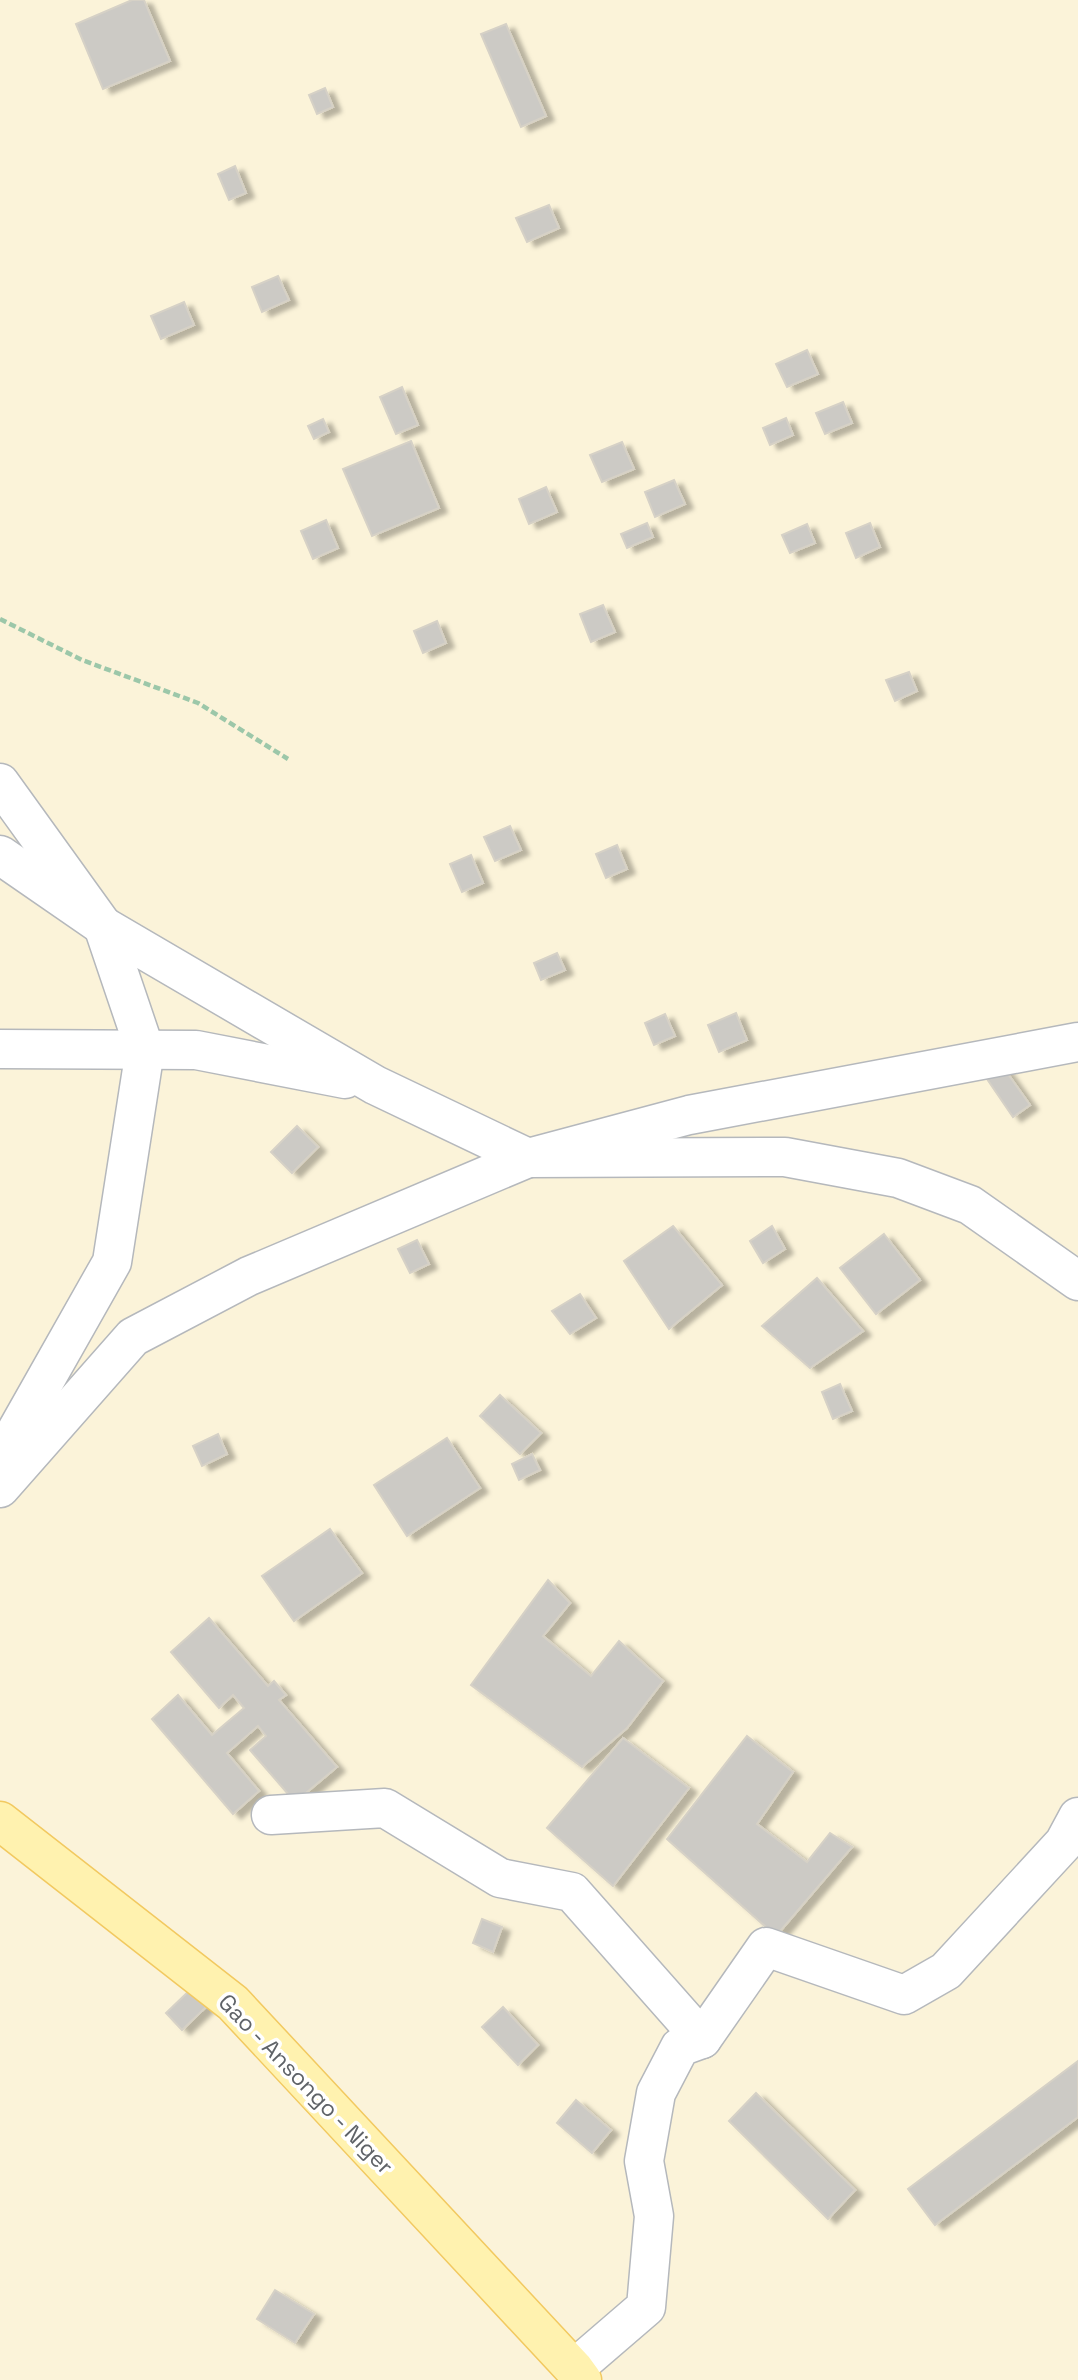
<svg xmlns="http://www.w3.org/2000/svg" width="1078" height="2380" viewBox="0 0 1078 2380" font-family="'Space Grotesk',sans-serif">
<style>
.sand{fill:#fbf3d9}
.building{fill:#cccac5;stroke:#d6d1c6;stroke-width:2;filter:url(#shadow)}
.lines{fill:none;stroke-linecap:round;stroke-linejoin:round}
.minor-casing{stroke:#b5b8bc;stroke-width:41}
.major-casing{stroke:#f2c960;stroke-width:41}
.path{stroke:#9cc7a9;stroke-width:4.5;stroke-dasharray:7 3.5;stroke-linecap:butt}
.minor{stroke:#fff;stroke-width:38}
.major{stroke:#fff2af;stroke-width:38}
.labels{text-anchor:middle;stroke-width:7;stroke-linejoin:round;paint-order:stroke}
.street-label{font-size:23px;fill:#5f6368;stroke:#fff}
</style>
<defs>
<filter id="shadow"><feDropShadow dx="8" dy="4.5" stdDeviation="2" flood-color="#0004"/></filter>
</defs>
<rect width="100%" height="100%" fill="#f1efe8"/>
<!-- sand -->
<rect class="sand" x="0" y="0" width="1078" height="2380"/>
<!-- building -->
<g class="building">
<path d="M132,0H144L170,61L103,89L76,24Z"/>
<path d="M506,24L546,116L521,127L481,34Z"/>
<path d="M325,88L333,107L317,114L309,95Z"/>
<path d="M235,166L246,193L229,200L218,174Z"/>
<path d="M549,205L559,228L527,242L516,218Z"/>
<path d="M278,276L289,300L262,312L252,287Z"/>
<path d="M184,302L194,325L161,339L151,316Z"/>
<path d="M807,350L818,374L787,387L776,364Z"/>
<path d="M402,387L418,425L396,434L380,397Z"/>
<path d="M843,402L852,423L825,434L816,413Z"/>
<path d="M786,418L793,435L770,445L763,428Z"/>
<path d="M323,419L329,432L314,439L308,426Z"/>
<path d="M411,441L439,508L372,536L343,469Z"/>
<path d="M622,442L634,469L602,482L590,455Z"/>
<path d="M674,480L685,504L655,517L645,492Z"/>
<path d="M546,487L557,512L529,524L519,499Z"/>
<path d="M326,520L338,548L313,559L301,531Z"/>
<path d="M647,523L653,537L627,548L621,534Z"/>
<path d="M870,523L880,547L856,558L846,533Z"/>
<path d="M807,524L815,543L790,553L782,535Z"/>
<path d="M603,605L615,632L591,642L580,614Z"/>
<path d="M437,621L446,643L423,653L414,631Z"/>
<path d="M909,672L917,691L895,701L886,680Z"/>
<path d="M510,826L521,850L495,861L484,837Z"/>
<path d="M617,845L627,869L606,878L596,854Z"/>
<path d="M471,855L483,883L462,892L450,864Z"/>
<path d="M557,953L565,970L541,980L534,963Z"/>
<path d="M736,1013L747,1040L719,1052L708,1025Z"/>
<path d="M665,1014L675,1036L654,1045L645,1023Z"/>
<path d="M1003,1067L1030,1105L1013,1117L987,1079Z"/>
<path d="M297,1126L318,1147L292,1173L271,1152Z"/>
<path d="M673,1226L722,1285L669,1329L624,1261Z"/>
<path d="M772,1226L785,1249L763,1263L750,1241Z"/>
<path d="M884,1234L920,1280L876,1314L840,1268Z"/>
<path d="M417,1240L429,1264L410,1273L398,1249Z"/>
<path d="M817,1278L863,1331L810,1368L762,1326Z"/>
<path d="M580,1294L596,1318L570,1334L552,1311Z"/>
<path d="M840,1384L852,1411L833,1419L822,1392Z"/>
<path d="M500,1395L541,1433L520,1454L480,1416Z"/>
<path d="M218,1434L227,1454L202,1466L193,1446Z"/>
<path d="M447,1438L480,1488L407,1536L374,1485Z"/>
<path d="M532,1454L540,1470L519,1480L512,1464Z"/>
<path d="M330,1529L362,1573L294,1621L262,1576Z"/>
<path d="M548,1580L570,1603L543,1636L591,1676L619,1641L663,1681L627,1728L582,1767L471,1685Z"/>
<path d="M209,1618L268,1686L274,1681L286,1695L279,1700L337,1767L295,1802L250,1750L266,1736L258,1726L227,1753L259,1791L233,1814L152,1719L178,1695L212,1735L244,1708L233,1695L219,1708L171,1652Z"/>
<path d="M747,1736L793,1772L757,1824L807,1862L830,1833L852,1847L776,1936L667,1839Z"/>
<path d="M623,1738L689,1788L613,1886L547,1828Z"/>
<path d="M482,1919L502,1927L493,1952L473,1943Z"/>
<path d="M190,1990L206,2007L182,2030L166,2013Z"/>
<path d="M503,2007L538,2045L518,2065L482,2027Z"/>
<path d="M1078,2061V2117L935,2225L908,2189Z"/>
<path d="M756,2093L855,2190L828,2219L729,2121Z"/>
<path d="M576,2100L611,2130L592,2153L557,2123Z"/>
<path d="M275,2290L314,2314L295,2343L257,2319Z"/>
</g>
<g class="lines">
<!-- minor casing -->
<g class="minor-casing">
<g id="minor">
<path d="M0,783L103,926L145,1050L112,1262L0,1460"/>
<path d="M0,855L103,926L375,1085L528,1158L785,1157L898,1178L970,1205L1078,1281"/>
<path d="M0,1049L196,1050L345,1079"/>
<path d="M0,1488L133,1337L249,1276L528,1158L689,1115L1078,1042"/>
<path d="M271,1815L385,1808L500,1878L572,1892L702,2039"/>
<path d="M574,2369L646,2307L654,2216L644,2161L656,2093L680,2047L702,2039L766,1947L904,1995L946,1971L1064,1843L1078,1817"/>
</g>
</g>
<!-- major casing -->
<g class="major-casing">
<path id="major" d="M0,1821L233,2003L574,2369L582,2380"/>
</g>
<!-- path -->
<path class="path" d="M0,619L82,660L198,703L288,759"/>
<!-- minor -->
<use href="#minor" class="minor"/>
<!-- major -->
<use href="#major" class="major"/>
</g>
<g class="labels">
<!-- street labels -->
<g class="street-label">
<text transform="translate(306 2084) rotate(46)" y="8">Gao - Ansongo - Niger</text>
</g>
</g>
</svg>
